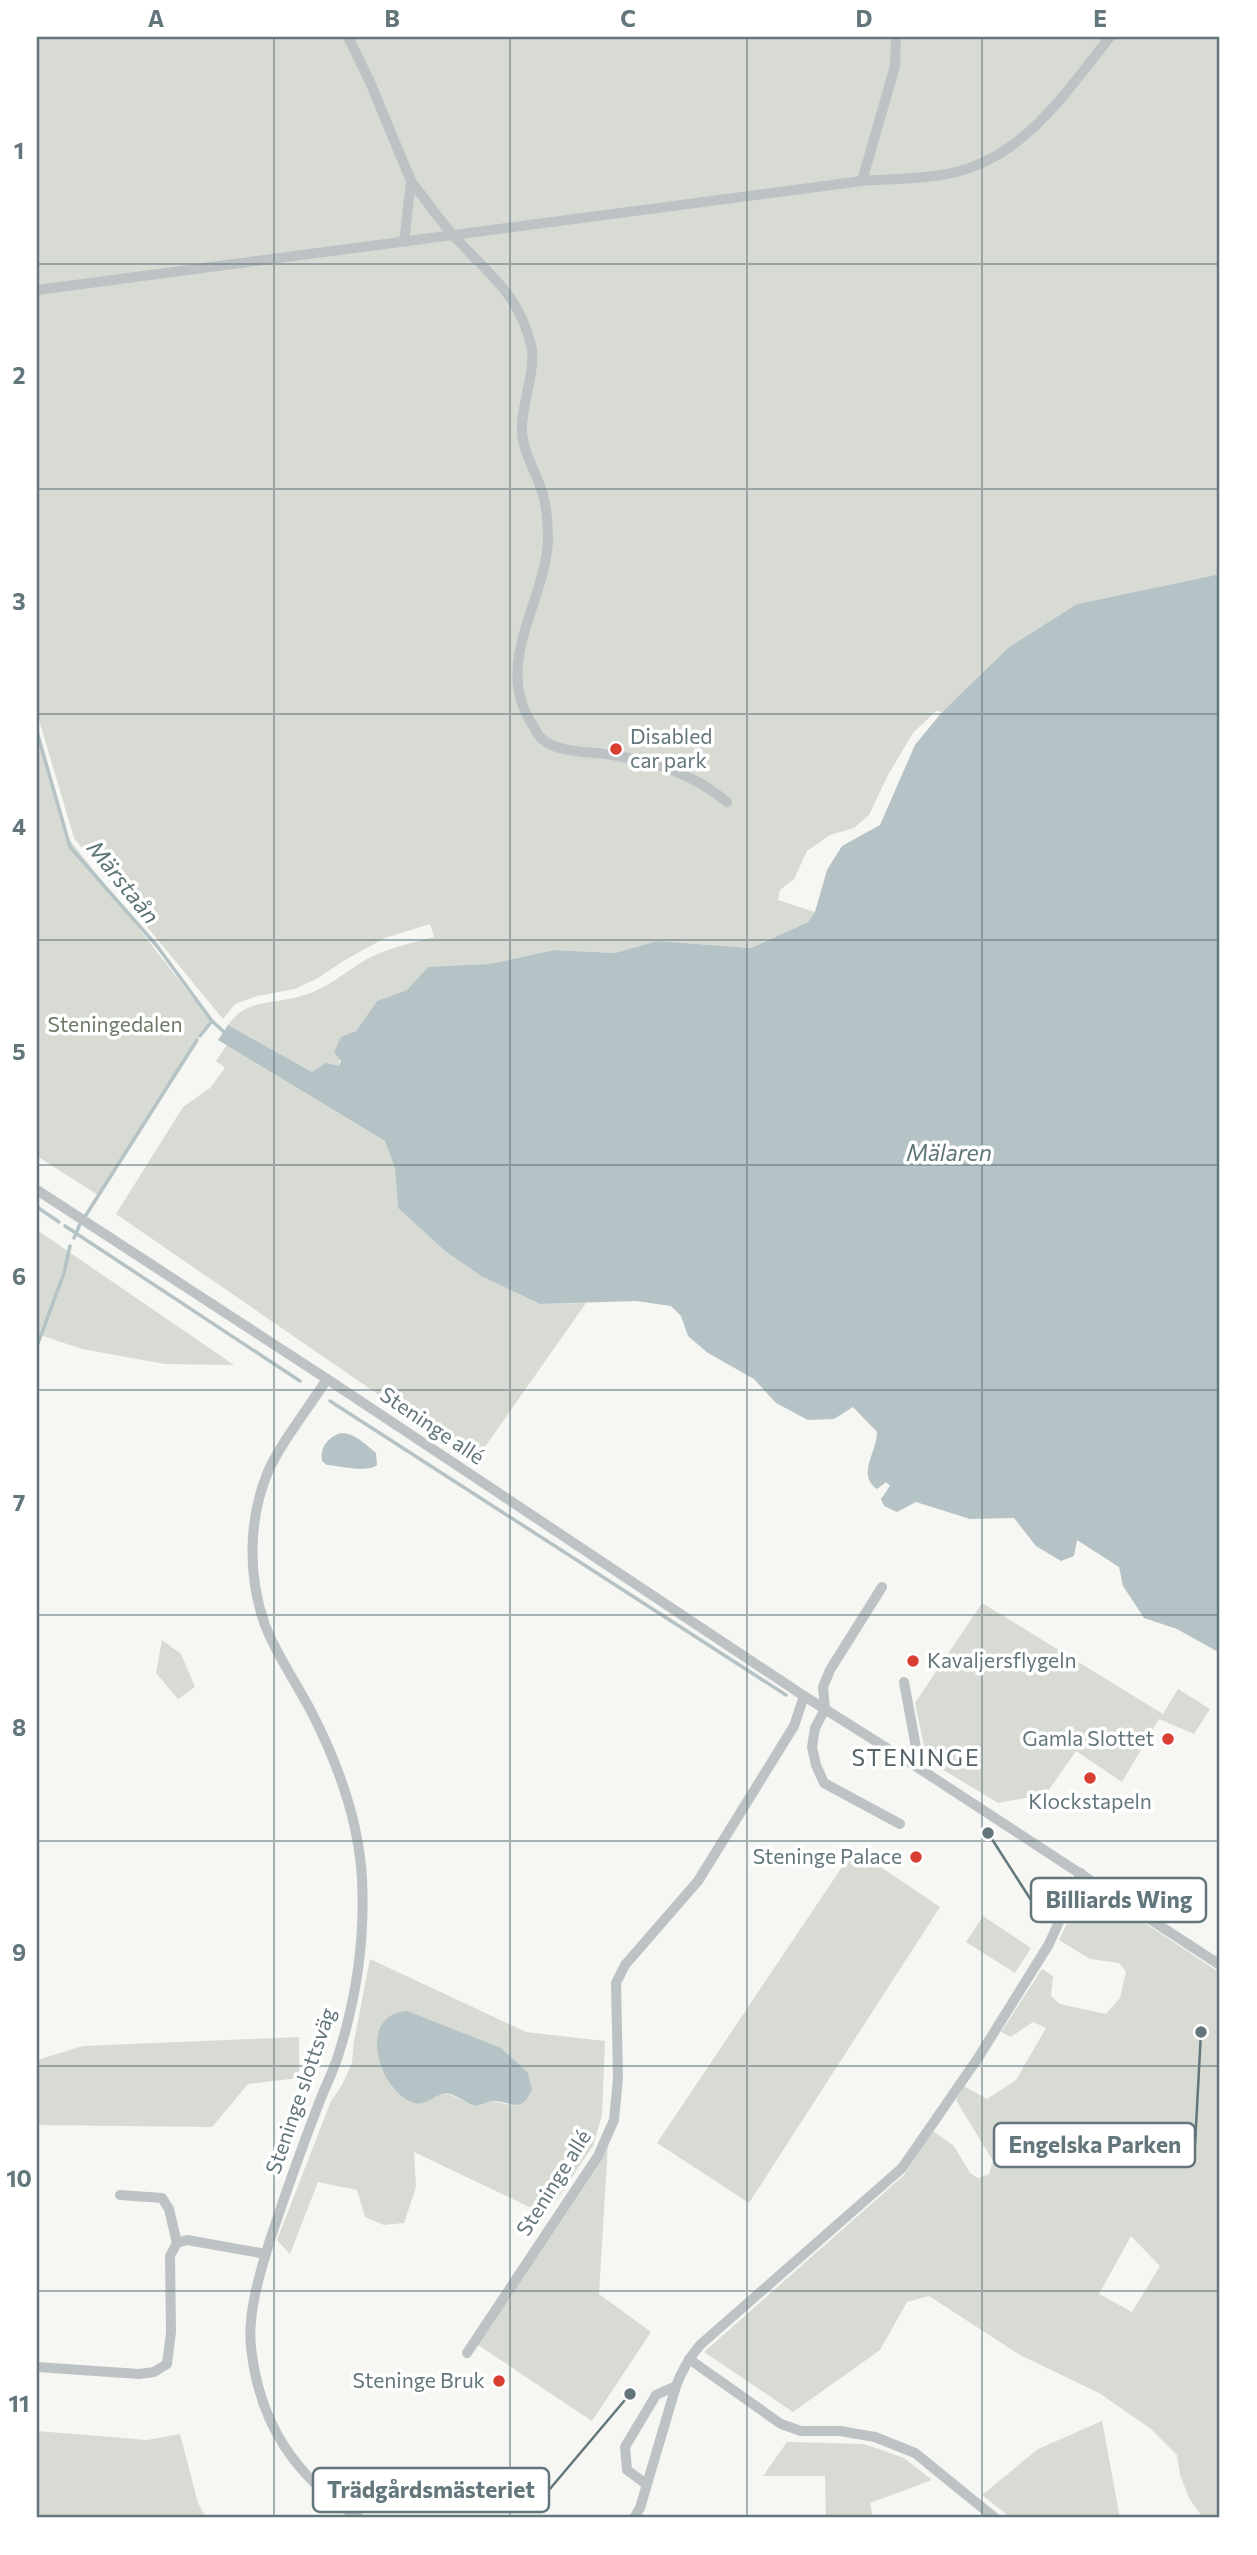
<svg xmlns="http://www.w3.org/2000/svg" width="1257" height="2555" viewBox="0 0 1257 2555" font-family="Commissioner,sans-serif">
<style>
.green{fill:#d7dbd3;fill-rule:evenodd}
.water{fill:#b5c3c6}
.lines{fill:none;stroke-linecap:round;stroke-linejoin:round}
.stream{stroke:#b5c3c6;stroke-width:3.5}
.street{stroke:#bdc3c5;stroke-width:10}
.grid{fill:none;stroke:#63767c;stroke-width:2;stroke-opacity:0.55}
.poi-dot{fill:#d83e32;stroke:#fff;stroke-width:2.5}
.labels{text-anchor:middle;stroke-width:7;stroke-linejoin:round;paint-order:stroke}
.poi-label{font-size:21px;fill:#63767c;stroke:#fff;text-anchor:end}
.park-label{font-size:21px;fill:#6d7a66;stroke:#fff}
.street-label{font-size:21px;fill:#63767c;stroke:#fff}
.water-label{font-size:23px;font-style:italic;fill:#5e7578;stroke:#fff}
.neighbourhood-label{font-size:23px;letter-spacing:2px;fill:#556268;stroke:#fff}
.leader{fill:none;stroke:#63767c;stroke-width:2.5}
.callout-dot{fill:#63767c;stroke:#fff;stroke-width:2.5}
.callout{fill:#fff;stroke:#63767c;stroke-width:2.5}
.callout-label{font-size:23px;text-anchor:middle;font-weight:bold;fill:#63767c}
.neatline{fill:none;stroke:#63767c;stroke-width:2.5}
.grid-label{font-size:23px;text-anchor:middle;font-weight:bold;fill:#63767c}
</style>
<rect width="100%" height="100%" fill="#f6f6f3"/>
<!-- green -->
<g class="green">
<path d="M37,37H1220V574L1077,604L1009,647L942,712L936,711L913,733L888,775L869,815L854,828L830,835L807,851L794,879L780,890L778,900L815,912L808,922L751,948L657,941L615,953L554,950L489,964L428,968L407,990L377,1001L356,1031L341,1038L339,1066L312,1072L228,1025C247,998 272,1005 301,996C327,989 345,972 367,959C388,948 411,943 434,937L430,924L385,938L345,960L318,978L295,989L257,996L235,1004L223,1019L74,838L37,713Z"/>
<path d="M37,737L69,839L210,1020L98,1195L37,1156Z"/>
<path d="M227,1045L385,1141L395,1166L398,1208L445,1251L481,1276L540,1304L586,1303L475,1461L116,1214L183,1107L210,1088L225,1068L216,1061Z"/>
<path d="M37,1231V1230L234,1365L165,1364L82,1349L37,1334Z"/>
<path d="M982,1603L1163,1714L1178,1689L1210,1709L1194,1734L1159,1719L1122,1782L1076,1751L1046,1794L998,1803L927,1760L915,1703Z"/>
<path d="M162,1640L181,1654L195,1687L178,1699L156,1673Z"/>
<path d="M854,1849L940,1907L749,2203L657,2143Z"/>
<path d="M1086,1884L1220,1973V2518H1203L1189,2498L1180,2475L1177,2455L1151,2429L1099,2393L1020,2355L929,2296L907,2302L880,2350L793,2412L704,2352L904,2175L933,2131L954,2146L970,2173L978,2178L989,2174L993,2161L956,2100L964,2086L987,2099L1016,2080L1046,2028L1033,2022L1011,2037L1001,2032L1042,1969L1053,1976L1051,1996L1060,2004L1106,2014L1120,1998L1126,1972L1119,1963L1090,1959L1059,1940ZM1131,2236L1160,2266L1132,2312L1099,2294Z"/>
<path d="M983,1916L1031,1948L1015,1973L966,1942Z"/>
<path d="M370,1959L526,2032L605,2041L602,2115L593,2146L546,2215L414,2152L416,2187L404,2223L384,2225L365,2217L357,2190L318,2182L290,2254L277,2240L331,2101L342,2085L352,2063L354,2041ZM377,2048L517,2106L491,2101L475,2106L449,2094L404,2097C388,2083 383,2068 377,2048Z"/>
<path d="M299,2037V2078L248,2084L212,2127L37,2125V2060L83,2046Z"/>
<path d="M608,2143L599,2294L651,2332L592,2421L475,2343Z"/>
<path d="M1102,2421L1120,2518H1011L982,2495L1038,2449Z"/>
<path d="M37,2431L147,2440L180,2434L198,2503L206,2518H37Z"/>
<path d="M787,2442L864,2444L904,2458L932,2480L870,2503L873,2518H826L825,2476H763Z"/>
</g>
<!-- water -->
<g class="water">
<path d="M1220,574V1653L1177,1629L1144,1618L1123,1586L1119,1567L1077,1540L1074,1556L1061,1561L1036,1546L1014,1518L970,1519L916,1502L897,1512L884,1506L881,1499L890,1486L886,1482L877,1489C856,1474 877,1453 877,1432L853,1407L834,1419L808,1420L776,1403L754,1379L708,1353L688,1336L681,1316L671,1306L636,1301L540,1304L481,1276L445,1251L398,1208L395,1168L385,1141L218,1040L228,1025L312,1072L326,1063L339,1066L341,1061L334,1052L341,1037L356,1031L377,1001L407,990L428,967L489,964L554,950L615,953L657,941L751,948L808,922L815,912L827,870L842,846L880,825L915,745L942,712L1009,647L1077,604Z"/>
<path d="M341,1433C355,1433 365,1444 376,1453L377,1465C367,1473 340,1466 327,1465L322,1461C320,1447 328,1437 341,1433Z"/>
<path d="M407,2011L501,2048L528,2073L532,2090C519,2115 513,2101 492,2101C487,2102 480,2105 475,2106C467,2103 458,2096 450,2094C437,2091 428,2106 415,2103C379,2093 355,2015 407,2011Z"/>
</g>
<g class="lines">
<!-- stream -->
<g class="stream">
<path d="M37,732L70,847L157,946L212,1021L224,1032"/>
<path d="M200,1036L212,1021"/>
<path d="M37,1207L59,1222"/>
<path d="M86,1215L197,1040"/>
<path d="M65,1226L300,1381"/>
<path d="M74,1238L80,1224"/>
<path d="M37,1346L64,1273L70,1246"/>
<path d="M330,1401L786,1695"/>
</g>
<!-- street -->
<g class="street">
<path d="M348,37L370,82L411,181L404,242"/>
<path d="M411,181C425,199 438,218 453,235C487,273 518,292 531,345C537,368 521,405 522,429C522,454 539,475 544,499C547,512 548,529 548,541C544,605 493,664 532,724C535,728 537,734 541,738C558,754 590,751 612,755C656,762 692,773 727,802"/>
<path d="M862,181L895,66L896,37"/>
<path d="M37,290L862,181C890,179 920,179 947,174C1023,160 1065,93 1110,37"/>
<path d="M37,1190L327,1379L804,1696L794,1726L698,1881L625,1965L616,1983L618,2078L614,2120L598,2156L467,2353"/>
<path d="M327,1379C310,1406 279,1445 267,1474C248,1522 248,1577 265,1625C277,1656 297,1684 312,1713C338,1764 359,1822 362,1879C365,1938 356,2000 338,2056C333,2072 325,2087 319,2103C302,2147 286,2192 271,2237C261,2269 247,2313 251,2347C259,2423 295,2477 359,2518"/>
<path d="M882,1587L830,1670L823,1687L825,1709L815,1728L812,1747L816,1765L824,1783L900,1824"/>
<path d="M904,1682L920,1769"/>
<path d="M804,1696L920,1769L1220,1965"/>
<path d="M120,2195L162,2198L169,2209L177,2243"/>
<path d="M689,2359L781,2424L801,2431H840L875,2437L915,2453L995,2518"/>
<path d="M37,2367L139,2374L154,2372L167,2364L171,2332L170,2256L177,2243L187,2240L266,2254"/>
<path d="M646,2484L627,2470L625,2447L656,2395L676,2386"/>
<path d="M634,2518L640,2508L676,2386C682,2370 689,2358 700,2345L902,2168L978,2058L1049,1944L1081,1873"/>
</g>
</g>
<!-- grid -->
<path class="grid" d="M274,37V2518M510,37V2518M747,37V2518M982,37V2518M37,264H1220M37,489H1220M37,714H1220M37,940H1220M37,1165H1220M37,1390H1220M37,1615H1220M37,1841H1220M37,2066H1220M37,2291H1220"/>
<!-- markers -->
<g class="poi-dot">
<circle cx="616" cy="749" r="7"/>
<circle cx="913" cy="1661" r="7"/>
<circle cx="1168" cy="1739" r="7"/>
<circle cx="1090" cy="1778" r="7"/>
<circle cx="916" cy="1857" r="7"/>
<circle cx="499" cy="2381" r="7"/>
</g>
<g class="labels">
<!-- poi labels -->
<g class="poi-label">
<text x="630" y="744" text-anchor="start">Disabled<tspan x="630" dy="24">car park</tspan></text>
<text x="927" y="1668" text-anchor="start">Kavaljersflygeln</text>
<text x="1154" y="1746">Gamla Slottet</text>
<text x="1090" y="1809" text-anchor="middle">Klockstapeln</text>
<text x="902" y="1864">Steninge Palace</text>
<text x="485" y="2388">Steninge Bruk</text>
</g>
<!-- park labels -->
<g class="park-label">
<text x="115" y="1032">Steningedalen</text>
</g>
<!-- street labels -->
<g class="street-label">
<text transform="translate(432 1426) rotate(34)" y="7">Steninge allé</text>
<text transform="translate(301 2091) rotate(-71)" y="7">Steninge slottsväg</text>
<text transform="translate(554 2183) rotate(-58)" y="7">Steninge allé</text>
</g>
<!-- water labels -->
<g class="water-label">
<text transform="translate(123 882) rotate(51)" y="8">Märstaån</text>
<text x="949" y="1161">Mälaren</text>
</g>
<!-- neighbourhood labels -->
<g class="neighbourhood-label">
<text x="916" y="1766">STENINGE</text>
</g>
</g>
<!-- callouts -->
<path class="leader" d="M988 1833L1031 1900M1201 2032L1195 2145M630 2394L549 2490"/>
<g class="callout-dot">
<circle cx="988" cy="1833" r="7"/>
<circle cx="1201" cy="2032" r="7"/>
<circle cx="630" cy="2394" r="7"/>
</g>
<g class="callout">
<rect x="1031" y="1878" width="175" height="44" rx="7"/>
<rect x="994" y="2123" width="201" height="44" rx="7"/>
<rect x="313" y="2468" width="236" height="44" rx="7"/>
</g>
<g class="callout-label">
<text x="1119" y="1908">Billiards Wing</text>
<text x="1095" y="2153">Engelska Parken</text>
<text x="431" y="2498">Trädgårdsmästeriet</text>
</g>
<!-- border -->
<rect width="1257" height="2555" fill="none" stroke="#ffffff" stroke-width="77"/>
<rect x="38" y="38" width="1180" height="2478" class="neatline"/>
<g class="grid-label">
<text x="156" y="27">A</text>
<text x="392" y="27">B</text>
<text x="628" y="27">C</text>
<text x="864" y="27">D</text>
<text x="1100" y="27">E</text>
<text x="19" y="159">1</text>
<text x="19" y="384">2</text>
<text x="19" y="610">3</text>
<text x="19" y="835">4</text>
<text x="19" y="1060">5</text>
<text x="19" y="1285">6</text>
<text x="19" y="1511">7</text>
<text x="19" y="1736">8</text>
<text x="19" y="1961">9</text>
<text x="19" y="2187">10</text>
<text x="19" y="2412">11</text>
</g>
</svg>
